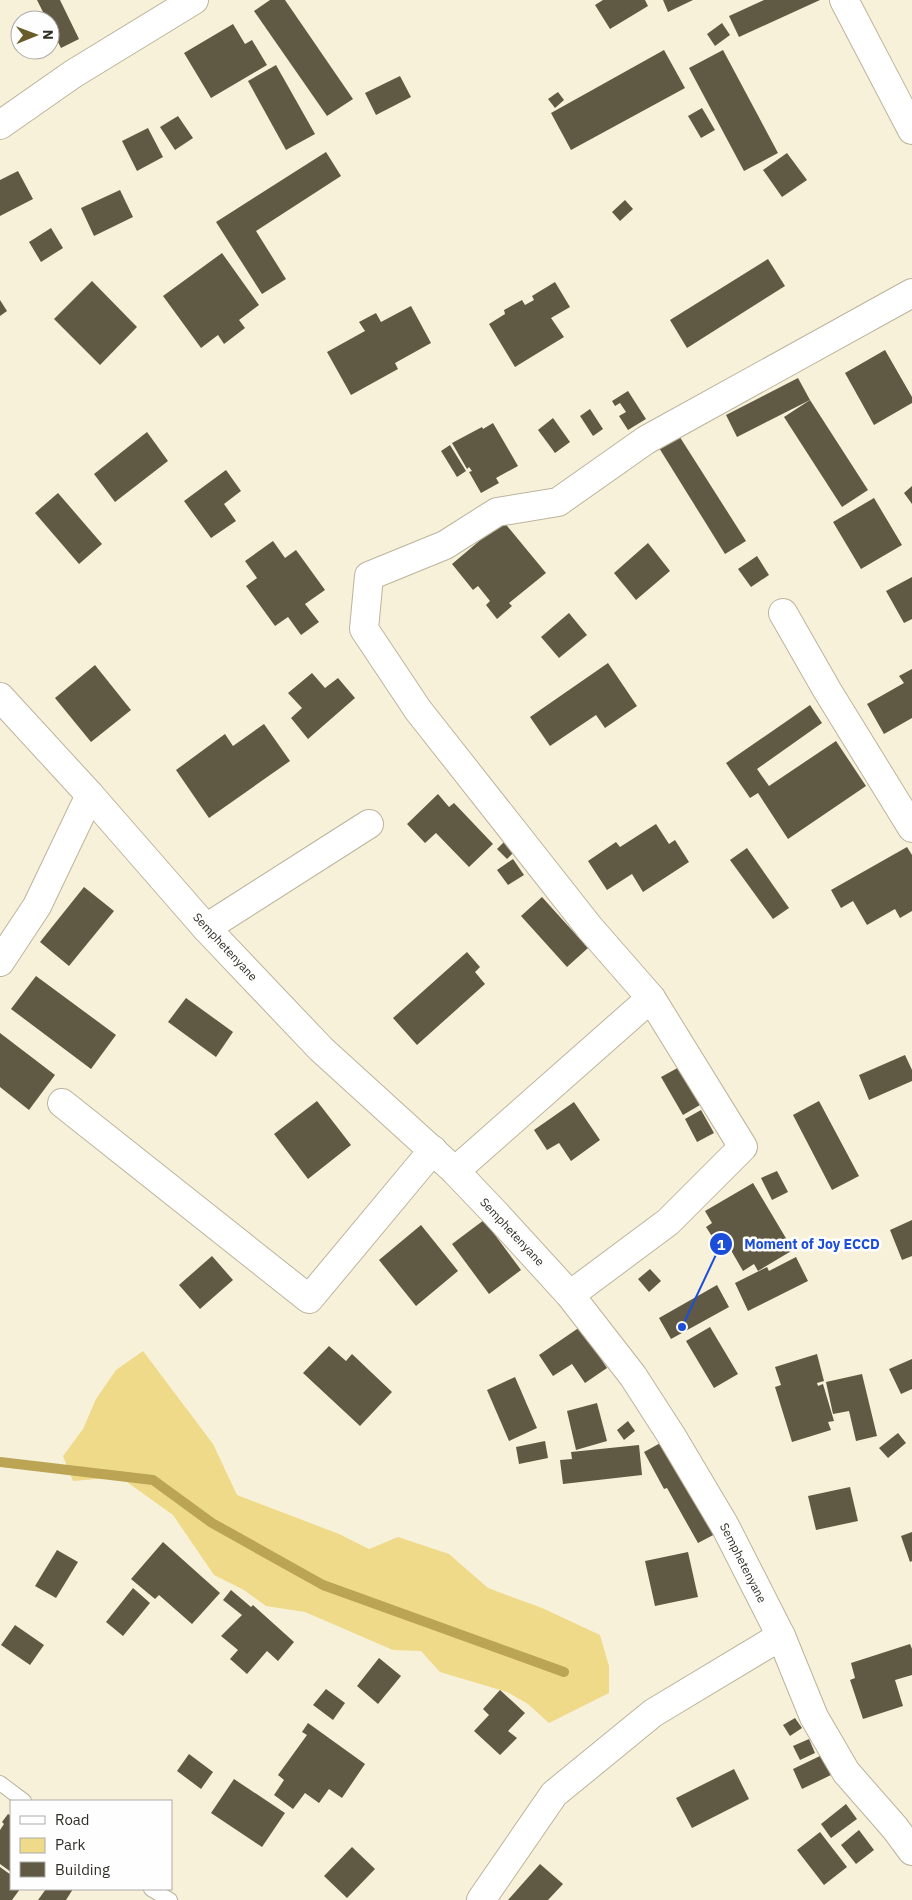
<svg xmlns="http://www.w3.org/2000/svg" width="912" height="1900" viewBox="0 0 912 1900" font-family="'IBM Plex Sans',sans-serif">
<style>
.green{fill:#efda89}
.lines{fill:none;stroke-linecap:round;stroke-linejoin:round}
.stream{stroke:#bba554;stroke-width:10}
.building{fill:#605a45}
.lane-casing{stroke:#bbb49d;stroke-width:16}
.street-casing{stroke:#bbb49d;stroke-width:30}
.secondary-casing{stroke:#bbb49d;stroke-width:30}
.lane{stroke:#fff;stroke-width:14}
.street{stroke:#fff;stroke-width:28}
.secondary{stroke:#fff;stroke-width:28}
.labels{text-anchor:middle;stroke-width:5;stroke-linejoin:round;paint-order:stroke}
.street-label{font-size:12px;fill:#312f25;stroke:#fefefe}
.leader{fill:none;stroke:#1d4ed8;stroke-width:2}
.callout-dot{fill:#1d4ed8;stroke:#fefefe;stroke-width:2}
.mark-label{font-size:15px;text-anchor:middle;font-weight:bold;fill:#fff}
.callout-label{font-size:14px;text-anchor:middle;font-weight:bold;fill:#1d4ed8;stroke:#fefefe;stroke-width:5;stroke-linejoin:round;paint-order:stroke}
</style>
<rect width="100%" height="100%" fill="#f8f1d9"/>
<!-- green -->
<path class="green" d="M143,1351L213,1444L237,1495L339,1534L369,1549L398,1537L449,1554L488,1588L542,1608L600,1635L609,1666V1693L549,1723L528,1704L507,1692L440,1672L421,1651L393,1650L305,1612L266,1606L244,1590L214,1575L173,1515L120,1477L73,1481L63,1456L83,1429L96,1399L116,1370Z"/>
<g class="lines">
<!-- stream -->
<path class="stream" d="M0,1462L153,1480L212,1523L323,1585L564,1672"/>
</g>
<!-- building -->
<g class="building">
<path d="M37,0H60L79,39L61,48L50,26V20H47Z"/>
<path d="M270,0H285L353,99L327,116L254,11Z"/>
<path d="M603,0H645L648,6L610,29L595,5Z"/>
<path d="M663,0H693L668,12Z"/>
<path d="M764,0H820L739,37L729,16Z"/>
<path d="M722,23L730,35L715,46L707,34Z"/>
<path d="M233,24L245,44L252,40L267,65L211,98L184,53Z"/>
<path d="M664,50L685,88L571,150L551,113Z"/>
<path d="M723,50L778,153L744,171L689,68Z"/>
<path d="M276,65L315,134L286,150L248,81Z"/>
<path d="M400,76L411,97L376,115L365,93Z"/>
<path d="M558,92L564,100L555,108L548,99Z"/>
<path d="M702,108L715,130L701,138L688,116Z"/>
<path d="M178,116L193,138L175,150L160,127Z"/>
<path d="M148,128L163,157L137,171L122,141Z"/>
<path d="M326,152L341,176L256,231L286,279L262,294L216,222Z"/>
<path d="M787,153L807,180L782,197L763,170Z"/>
<path d="M18,171L33,199L0,216V180Z"/>
<path d="M120,190L133,217L94,236L81,208Z"/>
<path d="M625,200L633,209L620,221L612,212Z"/>
<path d="M51,228L63,248L41,262L29,242Z"/>
<path d="M222,253L259,305L239,320L245,328L224,344L218,335L201,348L163,296Z"/>
<path d="M768,259L785,286L687,348L670,320Z"/>
<path d="M92,281L137,327L100,365L54,319Z"/>
<path d="M555,282L570,307L551,318L564,337L515,367L489,324L505,314L504,310L522,300L525,305L534,300L532,296Z"/>
<path d="M0,300L7,311L0,316Z"/>
<path d="M411,306L431,343L395,363L398,369L351,395L327,352L365,331L359,322L376,313L381,322Z"/>
<path d="M885,350L912,397V403L874,425L845,373Z"/>
<path d="M798,378L810,400L737,437L726,415Z"/>
<path d="M628,391L646,419L628,430L619,416L626,412L620,403L615,406L612,401Z"/>
<path d="M810,400L868,490L842,507L784,417Z"/>
<path d="M590,409L603,429L593,436L580,416Z"/>
<path d="M553,418L570,442L555,453L538,430Z"/>
<path d="M493,423L518,466L496,478L499,483L481,493L469,472L472,471L469,467L467,469L452,443L482,427L483,429Z"/>
<path d="M676,431L746,541L725,554L656,443Z"/>
<path d="M147,432L168,461L115,502L94,474Z"/>
<path d="M450,445L466,471L457,477L441,451Z"/>
<path d="M226,470L241,491L224,504L236,521L211,538L184,501Z"/>
<path d="M912,486V504L904,493Z"/>
<path d="M58,493L102,544L79,564L35,513Z"/>
<path d="M874,498L902,545L861,569L833,522Z"/>
<path d="M503,521L546,573L509,603L512,606L497,619L486,605L490,601L478,586L473,590L452,564Z"/>
<path d="M273,541L285,558L296,550L325,590L305,604L319,622L301,635L288,617L275,626L246,586L257,578L245,561Z"/>
<path d="M648,543L670,571L636,600L614,573Z"/>
<path d="M757,556L769,575L751,587L738,569Z"/>
<path d="M912,577V619L904,623L886,591Z"/>
<path d="M569,613L587,635L559,658L541,637Z"/>
<path d="M608,663L637,706L605,728L596,715L550,746L530,717Z"/>
<path d="M95,665L131,710L91,742L55,698Z"/>
<path d="M912,669V718L884,734L867,704L904,683L899,676Z"/>
<path d="M312,673L325,688L338,678L355,698L308,739L291,718L302,708L288,693Z"/>
<path d="M810,705L822,723L757,769L769,786L763,790L836,741L866,786L788,839L758,793L750,798L726,763Z"/>
<path d="M264,724L290,761L209,818L176,770L225,734L233,746Z"/>
<path d="M438,794L449,807L454,803L493,844L469,867L436,833L425,843L407,824Z"/>
<path d="M656,824L669,844L675,840L689,862L643,892L632,874L607,890L588,861L616,842L620,847Z"/>
<path d="M506,840L515,851L507,859L497,849Z"/>
<path d="M907,847L912,855V911L900,918L895,909L867,925L853,901L841,908L831,890Z"/>
<path d="M747,848L789,908L773,919L730,860Z"/>
<path d="M513,859L524,875L508,885L497,870Z"/>
<path d="M84,887L114,911L69,966L40,942Z"/>
<path d="M542,897L588,948L567,967L521,916Z"/>
<path d="M467,952L480,967L475,972L485,984L417,1045L393,1018Z"/>
<path d="M36,976L116,1035L91,1069L11,1009Z"/>
<path d="M186,998L233,1032L216,1057L168,1022Z"/>
<path d="M0,1033L55,1075L29,1110L0,1087Z"/>
<path d="M905,1055L912,1070V1081L869,1100L859,1075Z"/>
<path d="M683,1065L705,1102L683,1115L661,1077Z"/>
<path d="M317,1101L351,1145L308,1179L274,1134Z"/>
<path d="M819,1101L859,1176L832,1190L793,1115Z"/>
<path d="M574,1102L600,1140L571,1161L559,1143L547,1150L534,1130Z"/>
<path d="M701,1110L714,1133L697,1142L685,1119Z"/>
<path d="M777,1171L788,1192L772,1200L761,1178Z"/>
<path d="M753,1183L793,1250L758,1271L754,1264L743,1271L721,1233L713,1238L706,1227L712,1223L705,1211Z"/>
<path d="M484,1220L521,1270L489,1294L452,1244Z"/>
<path d="M912,1220V1256L902,1260L890,1230Z"/>
<path d="M421,1225L458,1271L416,1306L379,1260Z"/>
<path d="M212,1256L233,1280L200,1309L179,1285Z"/>
<path d="M796,1257L808,1281L748,1311L735,1283L767,1267L769,1271Z"/>
<path d="M650,1269L661,1281L649,1292L638,1279Z"/>
<path d="M717,1285L729,1307L671,1339L659,1318Z"/>
<path d="M580,1327L607,1368L585,1383L572,1364L553,1376L539,1355Z"/>
<path d="M710,1327L738,1374L714,1388L686,1341Z"/>
<path d="M329,1346L346,1361L352,1354L392,1392L360,1426L303,1373Z"/>
<path d="M817,1354L824,1381L817,1383L818,1386L823,1384L834,1421L828,1422L831,1430L792,1442L775,1387L781,1385L775,1367Z"/>
<path d="M912,1359V1389L901,1394L889,1369Z"/>
<path d="M862,1374L877,1436L856,1441L849,1411L833,1414L826,1382Z"/>
<path d="M515,1377L537,1428L509,1441L487,1390Z"/>
<path d="M597,1403L607,1441L576,1450L567,1411Z"/>
<path d="M628,1421L635,1431L624,1440L617,1430Z"/>
<path d="M898,1433L906,1443L888,1458L879,1448Z"/>
<path d="M545,1441L548,1458L519,1464L516,1447Z"/>
<path d="M664,1441L719,1532L698,1543L667,1488L664,1489L644,1452Z"/>
<path d="M639,1445L642,1475L563,1484L560,1460L572,1459L571,1452Z"/>
<path d="M850,1487L858,1521L816,1530L808,1496Z"/>
<path d="M912,1532V1561L910,1562L901,1536Z"/>
<path d="M163,1542L220,1593L192,1624L159,1595L155,1599L131,1579Z"/>
<path d="M57,1550L78,1562L56,1598L35,1586Z"/>
<path d="M688,1552L698,1597L655,1606L645,1561Z"/>
<path d="M133,1588L150,1603L123,1636L106,1622Z"/>
<path d="M231,1590L251,1607L253,1605L294,1642L278,1661L267,1651L247,1674L230,1659L238,1650L221,1636L242,1615L223,1600Z"/>
<path d="M15,1625L44,1645L30,1665L1,1645Z"/>
<path d="M910,1644L912,1649V1675L895,1680L903,1706L863,1719L850,1680L855,1678L851,1663Z"/>
<path d="M379,1658L401,1676L378,1704L357,1686Z"/>
<path d="M326,1689L345,1703L333,1720L313,1705Z"/>
<path d="M500,1690L525,1713L508,1731L517,1738L500,1755L474,1731L489,1715L483,1709Z"/>
<path d="M795,1718L802,1728L790,1736L783,1725Z"/>
<path d="M308,1723L365,1764L342,1798L329,1789L319,1803L305,1793L293,1809L274,1795L284,1780L278,1775L307,1735L302,1732Z"/>
<path d="M809,1739L815,1753L800,1760L793,1746Z"/>
<path d="M189,1754L213,1772L201,1789L177,1771Z"/>
<path d="M822,1755L831,1775L802,1789L793,1769Z"/>
<path d="M734,1769L749,1799L692,1828L676,1798Z"/>
<path d="M234,1779L285,1813L262,1847L211,1813Z"/>
<path d="M846,1804L857,1819L831,1838L821,1824Z"/>
<path d="M8,1814L11,1816V1872L0,1864V1830L4,1824L2,1822Z"/>
<path d="M859,1830L874,1850L856,1864L841,1845Z"/>
<path d="M820,1832L847,1867L824,1885L797,1850Z"/>
<path d="M352,1847L375,1869L347,1898L324,1876Z"/>
<path d="M540,1864L563,1884L548,1900H508Z"/>
<path d="M0,1867L11,1875V1889H20L12,1900H0Z"/>
<path d="M46,1889H73L66,1900H38Z"/>
</g>
<g class="lines">
<!-- lane casing -->
<g class="lane-casing">
<g id="lane">
<path d="M0,1783L24,1801"/>
<path d="M151,1889L170,1900"/>
</g>
</g>
<!-- street casing -->
<g class="street-casing">
<g id="street">
<path d="M844,0L912,130"/>
<path d="M0,125L73,74L194,0"/>
<path d="M783,613L827,690L912,828"/>
<path d="M206,928L369,824"/>
<path d="M0,962L37,906L90,795"/>
<path d="M62,1103L309,1299L433,1150"/>
<path d="M455,1171L651,998"/>
<path d="M570,1295L668,1222L743,1147L651,998L589,927L418,710L364,629L369,576L445,545L497,512L558,502L646,440L912,293"/>
<path d="M481,1900L554,1794L653,1713L781,1636"/>
</g>
</g>
<!-- secondary casing -->
<g class="secondary-casing">
<path id="secondary" d="M0,697L90,795L206,928L321,1049L455,1171L496,1214L570,1295L633,1376L671,1435L725,1526L781,1636L814,1717L846,1772L895,1828L912,1851"/>
</g>
<!-- lane -->
<use href="#lane" class="lane"/>
<!-- street -->
<use href="#street" class="street"/>
<!-- secondary -->
<use href="#secondary" class="secondary"/>
</g>
<g class="labels">
<!-- street labels -->
<g class="street-label">
<text transform="translate(225 947) rotate(47)" y="4">Semphetenyane</text>
<text transform="translate(512 1232) rotate(47)" y="4">Semphetenyane</text>
<text transform="translate(743 1563) rotate(63)" y="4">Semphetenyane</text>
</g>
</g>
<!-- callouts -->
<path class="leader" d="M682 1327L721 1244"/>
<g class="callout-dot">
<circle cx="682" cy="1327" r="5"/>
<circle cx="721" cy="1244" r="12"/>
</g>
<g class="mark-label">
<text x="721" y="1250">1</text>
</g>
<g class="callout-label">
<text x="812" y="1249">Moment of Joy ECCD</text>
</g>
<!-- legend -->
<rect x="10" y="1800" width="162" height="90" fill="#fefefe" stroke="#acaba7"/>
<rect x="20" y="1816" width="25" height="8" fill="#ffffff" stroke="#acaba7"/>
<text x="55" y="1825" font-size="15" fill="#312f25">Road</text>
<rect x="20" y="1838" width="25" height="15" fill="#efda89" stroke="#acaba7"/>
<text x="55" y="1850" font-size="15" fill="#312f25">Park</text>
<rect x="20" y="1862" width="25" height="15" fill="#605a45" stroke="#acaba7"/>
<text x="55" y="1875" font-size="15" fill="#312f25">Building</text>
<!-- north arrow -->
<g transform="translate(35 35) rotate(89)"><circle r="24" fill="#fefefe" stroke="#acaba7"/>
<path d="M0-4L9 19L0 12L-9 19Z" fill="#695c29"/>
<text y="-8" font-size="14" font-weight="bold" text-anchor="middle" fill="#312f25">N</text>
</g>
</svg>
